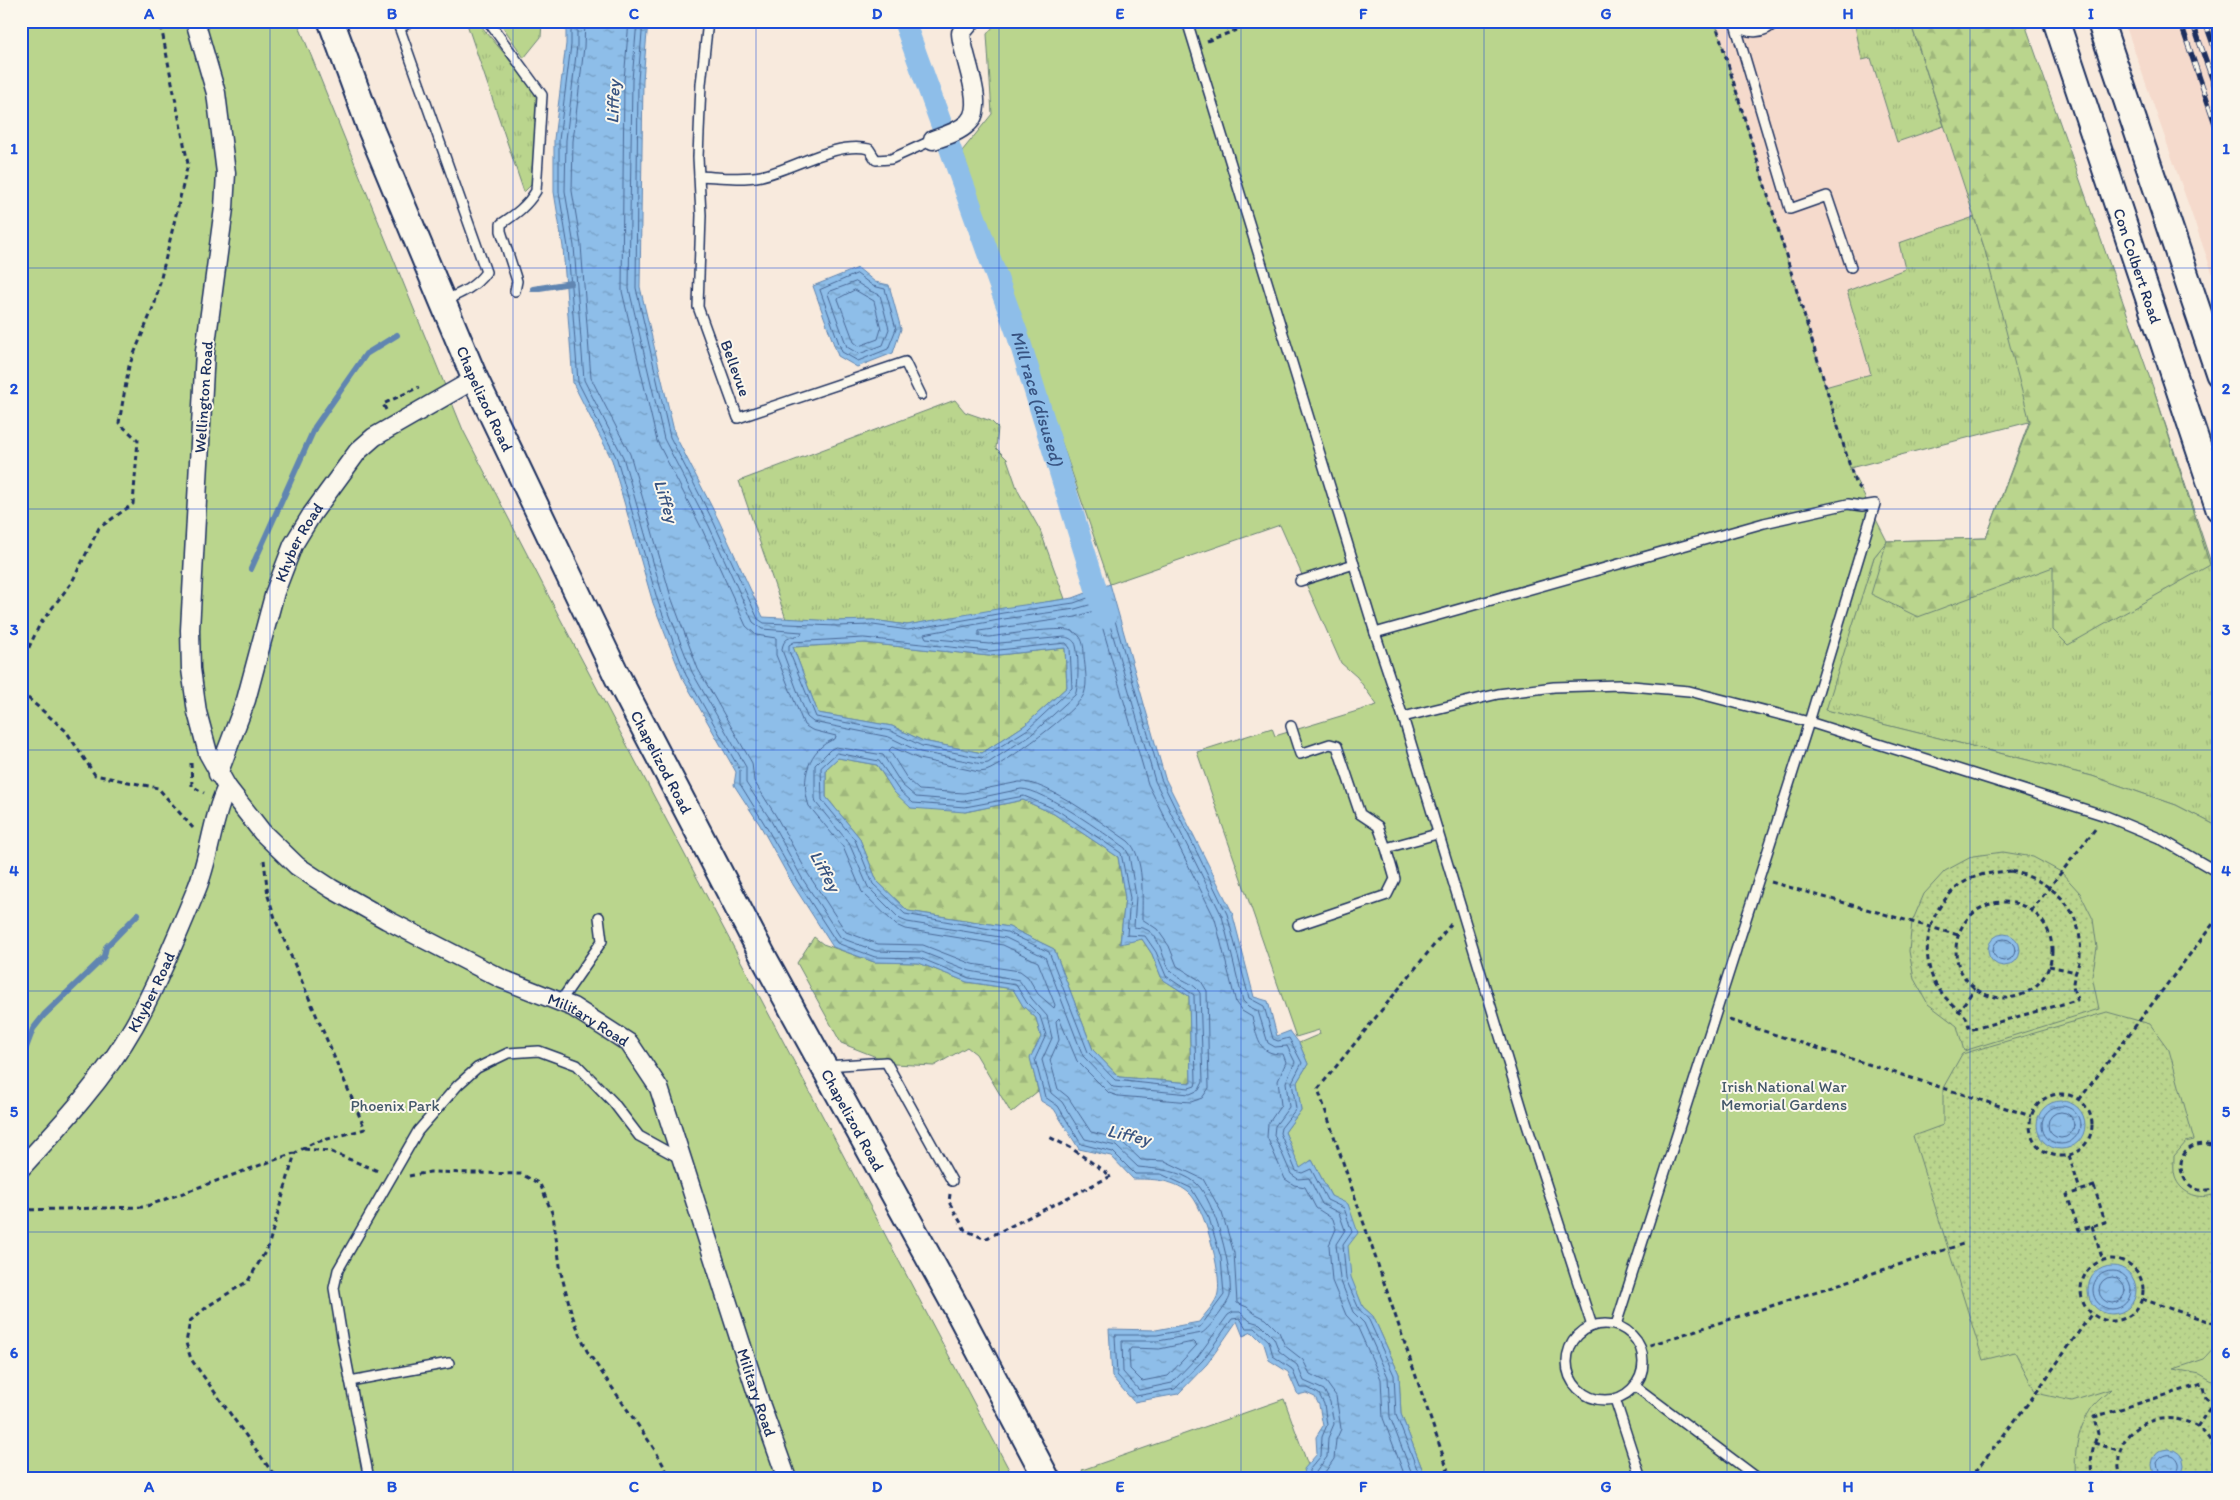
<svg xmlns="http://www.w3.org/2000/svg" width="2240" height="1500" viewBox="0 0 2240 1500" font-family="Itim,sans-serif">
<style>
.built{fill:#f5dacc}
.grass{fill:url(#grass-tufts);stroke:#6a8276}
.forest{fill:url(#forest-firs);stroke:#6a8276}
.park{fill:#bad58d;stroke:#6a8276}
.garden{fill:url(#garden-dots);stroke:#6a8276}
.water{fill:url(#water-ripples);stroke:#6085b1;fill-rule:evenodd}
.lines{fill:none;stroke-linecap:round;stroke-linejoin:round}
.shore{stroke:#496896;stroke-width:1}
.stream{stroke:#6085b1;stroke-width:6}
.canal{stroke:#8ebee9;stroke-width:22}
.lane-casing{stroke:#1b2f5e;stroke-width:12}
.street-casing{stroke:#1b2f5e;stroke-width:21}
.secondary-casing{stroke:#1b2f5e;stroke-width:29}
.path{stroke:#1b2f5e;stroke-width:3;stroke-dasharray:5 4;stroke-linecap:butt}
.lane{stroke:#fbf7ec;stroke-width:9}
.street{stroke:#fbf7ec;stroke-width:18}
.secondary{stroke:#fbf7ec;stroke-width:25}
.rail-casing{stroke:#1b2f5e;stroke-width:5.5}
.rail{stroke:#fbf7ec;stroke-width:4;stroke-dasharray:11;stroke-linecap:butt}
.grid{fill:none;stroke:#1d4ed8;stroke-width:1;stroke-opacity:0.55}
.labels{text-anchor:middle;stroke-width:4;stroke-linejoin:round;paint-order:stroke}
.street-label{font-size:16px;fill:#1b2f5e;stroke:#fbf7ec}
.park-label{font-size:16px;fill:#43586a;stroke:#fbf7ec}
.water-label{font-size:18px;font-style:italic;fill:#385381;stroke:#fbf7ec}
.neatline{fill:none;stroke:#1d4ed8;stroke-width:2}
.grid-label{font-size:16px;text-anchor:middle;font-weight:bold;fill:#1d4ed8}
</style>
<defs>
<pattern id="grass-tufts" width="24" height="20" patternUnits="userSpaceOnUse" patternTransform="scale(1.25)"><rect width="24" height="20" fill="#bad58d"/><path d="M3 7l-1-3M5 7V3M7 7l1-3M15 17l-1-3M17 17v-4M19 17l1-3" fill="none" stroke="#9fb77c"/></pattern>
<pattern id="forest-firs" width="22" height="20" patternUnits="userSpaceOnUse" patternTransform="scale(1.25)"><rect width="22" height="20" fill="#bad58d"/><path d="M5 1l3.5 6h-7zM16 11l3.5 6h-7z" fill="#9fb77c"/></pattern>
<pattern id="garden-dots" width="8" height="8" patternUnits="userSpaceOnUse" patternTransform="scale(1.25)"><rect width="8" height="8" fill="#bad58d"/><path d="M2 2h.1M6 6h.1" fill="none" stroke="#9fb77c" stroke-width="1.8" stroke-linecap="round"/></pattern>
<pattern id="water-ripples" width="26" height="14" patternUnits="userSpaceOnUse" patternTransform="scale(1.25)"><rect width="26" height="14" fill="#8ebee9"/><path d="M2 4q2-2 4 0t4 0M15 11q2-2 4 0t4 0" fill="none" stroke="#739bc0"/></pattern>
</defs>
<rect width="100%" height="100%" fill="#f8eadd"/>
<filter id="ink" filterUnits="userSpaceOnUse"><feTurbulence type="fractalNoise" baseFrequency=".02" numOctaves="2"/><feDisplacementMap in="SourceGraphic" scale="10" xChannelSelector="R" yChannelSelector="G"/><feConvolveMatrix kernelMatrix="1 2 1 2 8 2 1 2 1" color-interpolation-filters="sRGB"/></filter>
<g filter="url(#ink)">
<!-- built -->
<g class="built">
<path d="M1715,21H2024L2154,390L1850,468Z"/>
<path d="M2124,21H2217L2219,27V292Z"/>
</g>
<!-- grass -->
<g class="grass">
<path d="M466,21H477L538,94L532,184L524,192Z"/>
<path d="M1854,21H1910L1944,126L1897,142L1871,58L1862,60Z"/>
<path d="M1974,217L1984,247L2154,390L2219,587V827L2176,805L2092,776L1825,710L1874,557L1887,541L1986,538L2029,422L1850,468L1825,387L1871,374L1847,291L1905,269L1899,243Z"/>
<path d="M955,400L965,412L991,421L998,428L996,448L1007,459L1018,491L1040,530L1065,599L907,625L873,620L836,621L786,619L739,481Z"/>
</g>
<!-- forest -->
<g class="forest">
<path d="M1910,21H2024L2154,390L2210,565L2068,645L2053,630V567L1918,617L1871,594L1887,541L1986,538L2030,422L1984,247Z"/>
<path d="M864,643L989,656L1065,648L1067,687L1025,725L982,753L923,741L892,726L818,713L793,647Z"/>
<path d="M838,758L877,765L894,792L965,812L1023,800L1054,814L1118,857L1125,898L1120,943L1142,939L1152,954L1162,979L1189,996L1191,1083L1119,1077L1093,1050L1054,949L1009,927L908,911L877,881L859,837L826,797V769Z"/>
<path d="M814,937L823,944L874,962L919,963L967,982L1013,989L1023,1006L1036,1018L1041,1037L1031,1060L1038,1091L1011,1113L976,1054L967,1047L934,1066L894,1064L841,1043L797,963Z"/>
</g>
<!-- park -->
<g class="park">
<path d="M21,21H297L463,430L561,620L1014,1479H21Z"/>
<path d="M503,21H542L541,37L524,58L503,27Z"/>
<path d="M998,21H1715L1850,468L1887,541L1874,557L1826,710L2092,776L2176,805L2219,827V1479H1426L1401,1414L1399,1374L1373,1316L1363,1307L1350,1277L1347,1246L1331,1196L1312,1160L1300,1169L1285,1132L1301,1110L1297,1082L1308,1064L1299,1043L1320,1034L1319,1030L1296,1037L1197,752L1272,728L1275,736L1377,705L1357,677L1341,663L1280,525L1110,584L962,151L992,114L987,34Z"/>
<path d="M1284,1399L1313,1479H1086L1082,1470Z"/>
</g>
<!-- garden -->
<g class="garden">
<path d="M2003,852L2033,857L2061,872L2080,893L2093,919L2097,948L2092,976L2099,1009L1964,1051L1957,1026L1928,1004L1914,979L1909,951L1912,922L1924,894L1945,871L1973,856Z"/>
<path d="M2107,1012L2150,1024L2169,1050L2194,1140L2186,1142L2174,1156C2174,1162 2173,1171 2175,1177C2180,1192 2197,1200 2212,1195L2219,1216V1343L2204,1359L2174,1369L2200,1374L2219,1385V1479H2076C2073,1453 2078,1427 2093,1406C2098,1400 2105,1395 2111,1389L2072,1401L2036,1393L2015,1352L1983,1360L1913,1136L1943,1125V1088L1962,1054Z"/>
</g>
<!-- water -->
<g class="water">
<path d="M566,21H648L643,80L640,287L675,435L719,521L763,617L836,621L873,620L907,625L1003,608L1073,598L1110,584L1165,778L1232,912L1254,997L1268,1001L1277,1036L1290,1031L1299,1043L1308,1064L1297,1082L1301,1110L1285,1132L1300,1168L1312,1160L1331,1196L1348,1204L1358,1233L1348,1246L1351,1277L1363,1307L1373,1316L1399,1374L1401,1414L1426,1479H1306L1304,1469L1317,1454L1316,1437L1323,1426L1319,1405L1315,1397L1306,1393L1298,1395L1288,1372L1269,1360L1264,1344L1252,1332L1243,1336L1237,1321L1207,1364L1178,1394L1134,1402L1112,1377L1109,1329L1156,1330L1199,1322C1204,1315 1217,1302 1218,1293C1222,1273 1204,1204 1188,1192C1172,1179 1151,1179 1133,1179L1111,1156L1079,1149L1054,1109L1041,1101L1030,1058L1041,1037L1036,1018L1023,1006L1013,989L967,982L919,963L874,962L833,947L792,883L760,825L734,785L736,772L682,677L653,603L612,460L573,383L563,247L554,192V139L566,44ZM864,643L989,656L1065,648L1067,687L1025,725L982,753L923,741L892,726L818,713L793,647ZM838,758L877,765L894,792L911,808L965,812L1023,800L1054,814L1118,857L1125,898L1120,944L1142,939L1152,954L1162,979L1189,996L1191,1083L1119,1077L1093,1050L1054,949L1009,927L908,911L877,881L859,837L826,797V769Z"/>
<path d="M858,268L875,282L889,285L901,329L893,353L857,367L838,356L813,286Z"/>
<circle cx="2004" cy="950" r="16"/>
<circle cx="2061" cy="1125" r="24"/>
<circle cx="2112" cy="1290" r="24"/>
<circle cx="2168" cy="1465" r="16"/>
</g>
<g class="lines">
<!-- shore -->
<g class="shore">
<path d="M571,21V45L559,140V192L568,247L578,382L617,459L658,602L686,675L740,770V784L764,823L797,881L837,943L875,957L920,958L969,978L1016,985L1027,1003L1040,1016L1046,1035L1035,1059L1045,1097L1058,1106L1081,1144L1113,1152L1135,1174H1161L1191,1188L1209,1218L1221,1258L1224,1295L1200,1327L1157,1335H1115L1117,1375L1136,1396L1175,1389L1203,1360L1232,1319L1240,1318L1246,1328H1255L1269,1341L1273,1356L1292,1369L1300,1388H1308L1319,1394L1324,1404L1327,1425L1322,1437L1321,1456L1309,1470V1479"/>
<path d="M577,21V46L566,140L565,191L574,246L584,380L623,457L664,600L692,672L746,767V783L770,819L802,878L841,938L876,951L922,952L970,971L1019,980L1032,999L1047,1016L1052,1038L1042,1060L1051,1093L1062,1102L1085,1139L1116,1146L1138,1167C1157,1169 1180,1170 1196,1183C1215,1200 1233,1271 1230,1296C1228,1304 1209,1329 1202,1333L1158,1341H1122L1123,1372L1139,1390L1172,1383L1198,1356L1228,1315L1233,1312H1240L1250,1321L1260,1324L1274,1338L1279,1351L1297,1365L1304,1381L1324,1390L1330,1402L1334,1424L1328,1438L1327,1457L1316,1472V1479"/>
<path d="M585,21L584,47L573,141L572,191L581,245L591,378L630,454L671,597L698,669L752,763L754,781L776,816L808,874L846,932L878,944L923,945L972,964L1020,971L1028,977L1038,994L1054,1008L1055,1005L1038,962L1003,945L905,929L896,925L862,892L843,847L809,806C800,780 808,748 835,739L836,736L812,730L804,725L776,655V638L756,635L746,626L702,529L657,441L622,291L624,80L629,21"/>
<path d="M637,21L632,80L629,289L664,439L709,526L753,622L762,629L802,632L801,635C790,637 783,638 782,650L807,717L813,722L889,737L920,752L982,764L988,763L1032,734L1075,695C1079,688 1079,650 1075,643C1072,639 1069,638 1065,637L989,644L926,638L924,634L1004,619L1075,609L1103,601L1155,781L1222,916L1243,1001L1248,1006L1258,1011L1268,1043L1275,1047L1287,1046L1295,1062L1286,1082L1289,1107L1275,1126L1274,1135L1291,1174L1298,1179L1309,1178L1322,1204L1339,1213L1345,1230L1336,1244L1340,1279L1353,1312L1364,1323L1388,1377L1390,1417L1414,1479"/>
<path d="M643,21L638,80L636,288L670,437L714,523L758,619L764,623L836,626L873,625L908,630L1003,613L1074,603L1104,592L1107,593L1161,779L1227,914L1249,998L1264,1006L1273,1039L1278,1041L1289,1038L1302,1063L1292,1082L1296,1109L1281,1128L1280,1133L1296,1171L1302,1173L1311,1169L1327,1200L1344,1208L1352,1232L1343,1245L1346,1279L1359,1309L1369,1320L1394,1375L1396,1415L1421,1479"/>
<path d="M857,274L873,286L885,289L896,329L888,349L858,361L842,352L820,290Z"/>
<path d="M856,282L870,291L880,295L889,329L883,345L859,354L847,347L828,294L829,292Z"/>
<path d="M855,290L874,301L881,329L878,339L859,346L854,342L838,299Z"/>
<path d="M864,638L989,651L1066,643L1070,648L1072,688L1028,729L982,758L922,746L891,731L816,717L789,651V645L794,642Z"/>
<path d="M836,747L883,755L902,785L916,797L964,801L1021,789C1044,789 1105,834 1125,848L1129,855L1136,896L1134,927C1137,928 1141,927 1145,929C1162,935 1161,961 1172,972C1180,981 1194,982 1200,993L1203,1082L1199,1090L1190,1094L1113,1087L1083,1056L1045,957L1006,938L907,922L900,919L868,887L849,843L816,803L815,798V765L830,750Z"/>
<path d="M837,753L879,761L898,789L913,803L965,807L1024,796L1057,810L1121,853L1130,898L1127,935L1145,936L1156,952L1166,976L1194,995L1196,1082L1195,1086L1189,1088L1115,1080L1088,1052L1049,952L1007,932L905,914L873,884L855,840L822,800L821,768Z"/>
<circle cx="2004" cy="950" r="11"/>
<circle cx="2061" cy="1125" r="19"/>
<circle cx="2061" cy="1125" r="13"/>
<circle cx="2112" cy="1290" r="19"/>
<circle cx="2112" cy="1290" r="13"/>
<path d="M1194,1342L1197,1345L1168,1376L1142,1381L1130,1369L1129,1351L1131,1348L1159,1349Z"/>
<path d="M1323,1479V1475L1334,1459L1336,1440L1341,1429L1336,1396L1326,1382L1310,1374L1303,1360L1285,1346L1279,1332L1266,1319L1254,1313L1247,1307L1237,1303L1234,1253L1222,1213L1203,1179L1165,1161L1141,1160L1119,1139L1091,1132L1068,1097L1058,1089L1050,1060L1059,1040L1056,1021L1059,1018L1077,1061L1109,1093L1118,1096L1191,1102L1202,1098L1209,1088L1207,991L1201,981L1177,966L1169,946L1157,929L1142,919C1142,899 1145,856 1128,841C1104,825 1047,780 1019,782L964,793L919,790L908,780L889,750L892,747L919,759L979,772L986,771C1004,765 1078,710 1084,694C1088,683 1085,668 1084,656C1084,646 1083,635 1072,631C1059,626 1005,635 989,637L979,636V631L1076,617L1096,610L1098,612L1148,784L1215,919L1236,1003L1242,1011L1252,1017C1258,1037 1257,1055 1283,1054L1286,1062L1278,1081L1281,1105L1268,1124L1267,1137L1285,1179L1294,1185L1305,1187L1316,1208L1333,1219L1336,1229L1329,1245L1332,1281L1346,1315L1358,1328L1381,1379L1383,1418L1406,1479"/>
<path d="M2161,1479L2157,1463C2161,1454 2175,1450 2179,1463C2180,1468 2176,1473 2175,1479"/>
</g>
<!-- stream -->
<g class="stream">
<path d="M533,289L571,283"/>
<path d="M251,569L315,427L366,354L397,335"/>
<path d="M21,1061L33,1029L44,1015L97,964L104,956L106,947L138,914"/>
</g>
<!-- canal -->
<path class="canal" id="s1" d="M904,21L1018,336L1105,618"/>
<!-- lane casing -->
<g class="lane-casing">
<g id="lane">
<path d="M397,21L486,272C475,287 462,293 445,300"/>
<path d="M488,21L542,95L536,191C527,206 516,214 501,224V231L517,281L515,291"/>
<path d="M708,21L701,84L698,157L701,215L698,307L738,418L905,362L921,395"/>
<path d="M1187,21L1375,633L1403,717L1527,1125L1592,1326"/>
<path d="M1734,23C1746,35 1765,35 1776,21"/>
<path d="M1735,24L1790,209L1827,196L1851,267"/>
<path d="M400,29L410,21"/>
<path d="M699,176C720,177 741,180 761,176C794,169 835,141 869,149L876,160L891,159L933,140"/>
<path d="M1300,581L1354,564"/>
<path d="M1375,633L1764,523L1848,504L1862,506L1875,504L1809,722L2106,816L2159,838L2219,873"/>
<path d="M1403,717L1498,694L1554,687L1620,685L1689,691L1809,722L1616,1325"/>
<path d="M1291,726L1300,754L1330,744L1337,746L1360,814L1378,826L1386,848L1437,834"/>
<path d="M1298,925L1387,895L1395,879L1386,848"/>
<path d="M560,1002L602,941L599,917"/>
<path d="M826,1066L886,1062L952,1181"/>
<circle cx="1605" cy="1362" r="38"/>
<path d="M350,1381L449,1363"/>
<path d="M1635,1386L1759,1479"/>
<path d="M1615,1399L1641,1479"/>
<path d="M369,1479L343,1343L334,1288L338,1270L418,1131L458,1085L477,1068L508,1053L539,1051L577,1065L613,1102L639,1136L681,1159"/>
</g>
</g>
<!-- street casing -->
<g class="street-casing">
<g id="street">
<path id="s2" d="M195,21L216,93L226,173L224,208L205,351L190,630L191,669L197,712L208,753L227,787L262,832L297,866L332,889L387,920L502,979L573,1007L629,1043L659,1088L761,1406L787,1479"/>
<path d="M933,140C945,136 959,132 968,123C987,106 962,57 961,33L971,21"/>
<path id="s3" d="M218,774L246,700L275,592L293,545L312,514L358,451L374,437L475,379"/>
<path id="s4" d="M21,1168C62,1124 104,1079 134,1026C157,985 179,932 197,888C210,856 212,818 227,787"/>
</g>
</g>
<!-- secondary casing -->
<g class="secondary-casing">
<g id="secondary">
<path id="s5" d="M331,21L371,130L475,379L618,678L763,956L957,1309L1047,1479"/>
<path id="s6" d="M2056,21L2219,509"/>
<path d="M2100,21L2219,374"/>
</g>
</g>
<!-- path -->
<g class="path">
<path d="M1715,21L1855,483L1863,491"/>
<path d="M1207,41L1261,21"/>
<path d="M386,410L383,404L419,387"/>
<path d="M21,664L40,624L72,582L99,528L133,504L138,440L119,423L129,366L155,303L188,164L160,21"/>
<path d="M21,692L66,731L95,775L158,788L193,828"/>
<path d="M191,763L192,786L204,793"/>
<path d="M264,860L268,896L276,921L365,1129L313,1143L295,1153L268,1247L248,1281L208,1306L190,1321L186,1343L191,1359L277,1479"/>
<path d="M2011,871C2052,881 2084,908 2080,955C2080,965 2073,975 2073,985C2073,990 2076,995 2077,1000L1970,1030C1968,1026 1968,1019 1965,1016C1954,1006 1944,998 1936,985C1916,948 1932,898 1970,879C1983,873 1997,872 2011,871Z"/>
<path d="M1771,882L1958,935"/>
<circle cx="2004" cy="950" r="48"/>
<path d="M2031,911L2096,828"/>
<path d="M1451,924L1318,1089L1451,1479"/>
<path d="M2049,966L2076,972"/>
<path d="M1958,1012L1975,988"/>
<path d="M1729,1020L2031,1116"/>
<circle cx="2061" cy="1125" r="31"/>
<path d="M2079,1100L2219,916"/>
<path d="M304,1149L329,1151L378,1171"/>
<path d="M2219,1149C2212,1144 2205,1143 2197,1145C2164,1155 2187,1207 2219,1185"/>
<path d="M2069,1155L2080,1190"/>
<path d="M409,1176L430,1172L521,1174L540,1184L553,1215L561,1273L572,1315L587,1351L655,1450L671,1479"/>
<path d="M2094,1186L2105,1222L2079,1230L2067,1195Z"/>
<path d="M950,1194L949,1202L965,1230L985,1239L1111,1176L1071,1148L1049,1137"/>
<path d="M21,1210L144,1207L294,1153"/>
<path d="M2092,1226L2103,1261"/>
<circle cx="2112" cy="1290" r="31"/>
<path d="M2142,1299L2219,1325"/>
<path d="M1641,1348L1963,1244"/>
<path d="M2197,1427L2214,1402"/>
<path d="M2094,1443L2121,1451"/>
<path d="M1970,1479L2036,1393L2092,1313"/>
<path d="M2093,1479C2089,1464 2092,1447 2098,1434L2094,1417L2202,1384L2206,1398L2219,1407"/>
<path d="M2121,1479C2100,1399 2234,1398 2214,1479"/>
</g>
<!-- lane -->
<use href="#lane" class="lane"/>
<!-- street -->
<use href="#street" class="street"/>
<!-- secondary -->
<use href="#secondary" class="secondary"/>
<!-- rail casing -->
<g class="rail-casing">
<g id="rail">
<path d="M2180,21L2219,135"/>
<path d="M2192,21L2219,98"/>
<path d="M2205,21L2219,61"/>
</g>
</g>
<!-- rail -->
<use href="#rail" class="rail"/>
</g>
</g>
<!-- grid -->
<path class="grid" d="M270,21V1479M513,21V1479M756,21V1479M999,21V1479M1241,21V1479M1484,21V1479M1727,21V1479M1970,21V1479M21,268H2219M21,509H2219M21,750H2219M21,991H2219M21,1232H2219"/>
<g class="labels">
<!-- street labels -->
<g class="street-label">
<text dy="6" stroke="none"><textPath href="#s6" startOffset="258">Con Colbert Road</textPath></text>
<text transform="translate(736 368) rotate(70)" y="6">Bellevue</text>
<text transform="translate(203 397) rotate(-86)" y="6">Wellington Road</text>
<text dy="6" stroke="none"><textPath href="#s5" startOffset="408">Chapelizod Road</textPath></text>
<text dy="6" stroke="none"><textPath href="#s3" startOffset="246">Khyber Road</textPath></text>
<text dy="6" stroke="none"><textPath href="#s5" startOffset="812">Chapelizod Road</textPath></text>
<text dy="6" stroke="none"><textPath href="#s4" startOffset="220">Khyber Road</textPath></text>
<text dy="6" stroke="none"><textPath href="#s2" startOffset="1214">Military Road</textPath></text>
<text dy="6" stroke="none"><textPath href="#s5" startOffset="1218">Chapelizod Road</textPath></text>
<text dy="6" stroke="none"><textPath href="#s2" startOffset="1635">Military Road</textPath></text>
</g>
<!-- park labels -->
<g class="park-label">
<text x="1784" y="1092">Irish National War<tspan x="1784" dy="18">Memorial Gardens</tspan></text>
<text x="395" y="1111">Phoenix Park</text>
</g>
<!-- water labels -->
<g class="water-label">
<text transform="translate(613 102) rotate(-88)" y="6">Liffey</text>
<text dy="6" stroke="none"><textPath href="#s1" startOffset="400">Mill race (disused)</textPath></text>
<text transform="translate(666 501) rotate(73)" y="6">Liffey</text>
<text transform="translate(825 871) rotate(61)" y="6">Liffey</text>
<text transform="translate(1129 1135) rotate(13)" y="6">Liffey</text>
</g>
</g>
<!-- margin -->
<rect width="2240" height="1500" fill="none" stroke="#fbf7ec" stroke-width="55"/>
<rect x="28" y="28" width="2184" height="1444" class="neatline"/>
<g class="grid-label">
<text x="149" y="19">A</text>
<text x="392" y="19">B</text>
<text x="634" y="19">C</text>
<text x="877" y="19">D</text>
<text x="1120" y="19">E</text>
<text x="1363" y="19">F</text>
<text x="1606" y="19">G</text>
<text x="1848" y="19">H</text>
<text x="2091" y="19">I</text>
<text x="14" y="154">1</text>
<text x="2226" y="154">1</text>
<text x="14" y="394">2</text>
<text x="2226" y="394">2</text>
<text x="14" y="635">3</text>
<text x="2226" y="635">3</text>
<text x="14" y="876">4</text>
<text x="2226" y="876">4</text>
<text x="14" y="1117">5</text>
<text x="2226" y="1117">5</text>
<text x="14" y="1358">6</text>
<text x="2226" y="1358">6</text>
<text x="149" y="1492">A</text>
<text x="392" y="1492">B</text>
<text x="634" y="1492">C</text>
<text x="877" y="1492">D</text>
<text x="1120" y="1492">E</text>
<text x="1363" y="1492">F</text>
<text x="1606" y="1492">G</text>
<text x="1848" y="1492">H</text>
<text x="2091" y="1492">I</text>
</g>
</svg>
